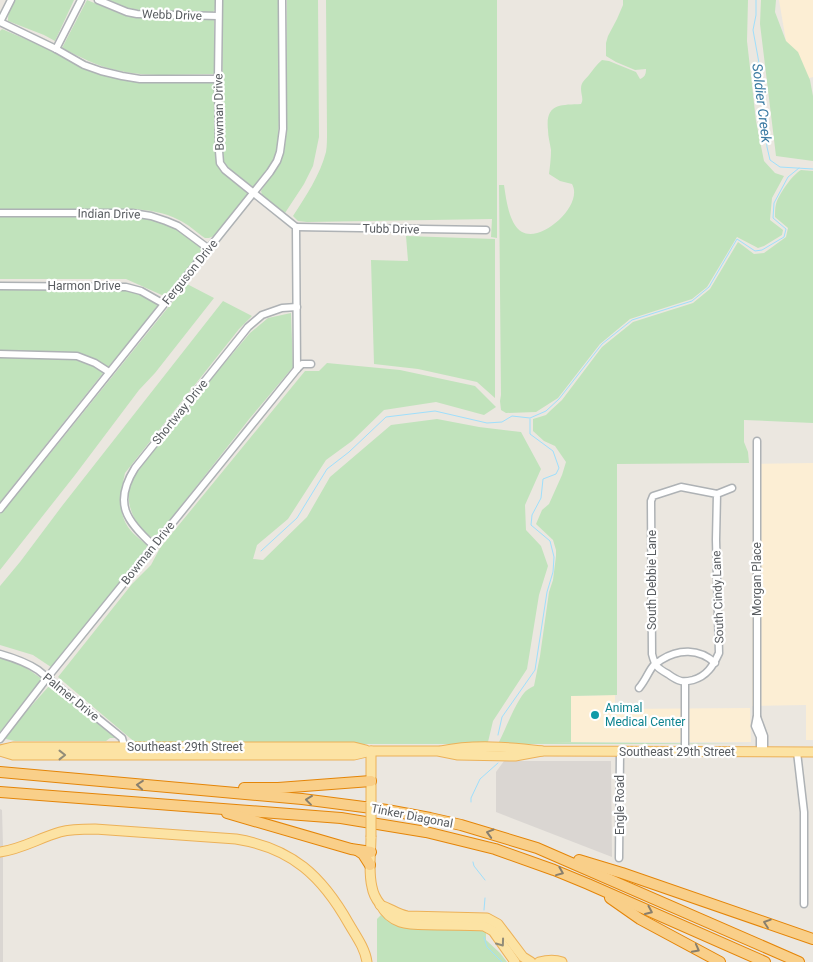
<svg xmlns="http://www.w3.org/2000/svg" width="813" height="962" viewBox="0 0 813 962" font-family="Roboto,sans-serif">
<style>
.commercial{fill:#fceed4}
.industrial{fill:#dad6d2}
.green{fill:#c1e3bc}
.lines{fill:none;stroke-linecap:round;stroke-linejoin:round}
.stream{stroke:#9fdffc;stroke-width:1}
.minor-casing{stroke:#aeb2b5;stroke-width:9}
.major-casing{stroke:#ecb158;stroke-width:11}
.highway-casing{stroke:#e48508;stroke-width:12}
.minor{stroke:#fff;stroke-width:6}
.major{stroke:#fce3a4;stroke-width:9}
.highway{stroke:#f9cf89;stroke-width:10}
.major-bridge-casing{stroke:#ecb158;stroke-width:11;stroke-linecap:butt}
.major-bridge{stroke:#fce3a4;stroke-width:9}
.oneway{stroke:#928c78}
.oneway2{stroke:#897f6d}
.culture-dot{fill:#0f9aa8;stroke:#fff;stroke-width:2}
.labels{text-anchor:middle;stroke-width:4.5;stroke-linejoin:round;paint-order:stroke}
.street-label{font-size:12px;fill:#595d61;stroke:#fff}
.culture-label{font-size:12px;fill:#0d838f;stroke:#fff;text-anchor:start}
.water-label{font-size:14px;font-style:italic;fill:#3c7ba3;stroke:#fff}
</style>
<rect width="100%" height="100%" fill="#ebe7e0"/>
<!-- commercial -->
<g class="commercial">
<path d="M779,0H813V77L793,83Z"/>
<path d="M813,463V740H806V705L752,706L753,464Z"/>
<path d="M615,695V709L750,708L751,742H571V696Z"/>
</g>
<!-- industrial -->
<g class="industrial">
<path d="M504,761H611L612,857L496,812V772Z"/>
<path d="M0,809L2,810L3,845V962H0Z"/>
</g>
<!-- green -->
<g class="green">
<path d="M15,0H74L55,41L44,35L8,21C8,13 10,7 15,0Z"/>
<path d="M87,0L126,16L146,18L214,19V74C182,74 148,78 116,70C97,66 80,57 62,48Z"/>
<path d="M109,0H216V8L213,12L146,11L126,8Z"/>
<path d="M222,0H280V94L278,144L275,159L267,171L253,187L230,169L224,163L223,152Z"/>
<path d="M287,0H318L319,137L313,166L304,184L285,213L262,195L261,191L280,162L284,152L286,138Z"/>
<path d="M326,0H497V238L491,237L492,219L307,222L298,221L293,216C306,196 320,175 326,152C327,146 327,139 327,132Z"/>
<path d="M623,0H748L747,41L756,121L764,161L775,173L784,176L772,198L770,220L783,230L782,235L764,246L758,248L737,237L707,287L692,299L630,319L600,344L558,398L536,412L506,413L501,410L500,401L501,395L499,185H504C506,198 509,225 522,232C542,243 584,205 572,184L560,181L549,174C550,166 551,158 551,150C550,143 548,137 548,130C545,103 561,105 581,104C584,99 581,95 581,89C581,82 585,80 589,75C593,70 596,65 602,60L609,61L636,72L640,79C645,77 646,74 646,69L635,70L616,62L606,56V43L608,36L617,19L623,5Z"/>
<path d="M761,0H776L775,12L786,41L798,52L810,80L813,96V161L776,156L760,24Z"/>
<path d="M2,29L44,47L84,68L127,81H211L214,84L215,87V143L218,165L247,191V197L216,235L209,238H205C196,232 188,224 179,220C164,212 148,210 132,209L0,210V31Z"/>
<path d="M801,170L813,171V423L744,420V442L748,452L749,463L617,464V695L571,696V742H551L750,744H137L58,677L132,584L151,565L160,548L305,371H319L327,363L400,370L475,386L496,407L484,415L436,402L384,410L352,441L326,460L288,519L257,545L253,559L263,560L307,517L330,477L391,425L437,419L479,427L521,432L541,469L525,505L526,530L541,546L548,566L539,595L527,669L493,721L488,742H499C507,726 514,706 524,693C526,690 530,688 534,686L540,656L549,592L553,580L556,556V550L553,540L536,524L542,510L549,504L562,475L566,462L555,446L544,441L533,431V419L546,415L550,411L562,400L602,347L633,322L693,303L710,289L738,242L754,254L764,253L786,237L788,228L775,217C775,212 775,208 776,204C779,194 792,175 801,170Z"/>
<path d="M0,216H127L148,218L170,225L180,230L203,247V250L169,292L164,296L126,279H0Z"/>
<path d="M406,236L495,239V398L477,382L418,369L374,364L371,260L408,261Z"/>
<path d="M187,284L214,298L155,373L139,390L75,475L0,570V514L32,476Z"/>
<path d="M0,289L128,290L137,292L160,305L103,373L0,502Z"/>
<path d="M223,301L252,316L239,329L125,473C121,491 117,511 128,527C134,536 144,542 152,549L51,667L33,655L0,645V586L20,562L62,506Z"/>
<path d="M291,313L293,367L250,418L155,539C136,530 123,503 131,482C132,479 135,476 137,472L206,385L250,333L268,318Z"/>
<path d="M0,658C19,663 27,668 42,679L0,732Z"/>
<path d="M50,685L114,734L115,738H110L106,741H15L6,739V735L8,732Z"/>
<path d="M381,915L390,922L404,927L486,931V940L500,953L507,962H377V919Z"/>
</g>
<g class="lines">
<!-- stream -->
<g class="stream">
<path d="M756,0V15L753,30L759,63L767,147L770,160L780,167L813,169"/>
<path d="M261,551L297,518L327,469L349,452L386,417L435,411L487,423L502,422L512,416L530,418L546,411L559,399L602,344L632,320L692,301L709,287L737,239L755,251L762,250L784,237L786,229L773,218L774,203L788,177L799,168"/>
<path d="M498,735L502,717L535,670L547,592L553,572L554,557L550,541L531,525L532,515L541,498L543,479L556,474L559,468L553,451L530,434V419"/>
<path d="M471,802V798L480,779L498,763"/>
<path d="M473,862L474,866L485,880"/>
<path d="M484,910L485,898"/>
<path d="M484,937L487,947L502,962"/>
</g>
<!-- minor casing -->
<g class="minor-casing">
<g id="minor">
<path d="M98,0L127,12L137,14L218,16"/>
<path d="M219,0L218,79L219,151L220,163L225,170L296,227L297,369"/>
<path d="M0,22L56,49L84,65L101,71L122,76L140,79H218"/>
<path d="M0,22L11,0"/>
<path d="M56,49L81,0"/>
<path d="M0,213H132L151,216L166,221L178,226L209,249"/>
<path d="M296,227L486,230"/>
<path d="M0,286L126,287L141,291L164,304"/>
<path d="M0,354L77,356L95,363L109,372"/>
<path d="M757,441V716L755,726L760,737V752"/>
<path d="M717,494L716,540L719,653C713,666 707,676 693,680C689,681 685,682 681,681C677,680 672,677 668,674C657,668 655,666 652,654L651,501L653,496L681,487L717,494L732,488"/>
<path d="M0,509L270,172L277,161L280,152L283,129L282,0"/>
<path d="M154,546C126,521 113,503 135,468L248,327L262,315L282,308L297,307"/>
<path d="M0,654C14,658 26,662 38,670L122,738L125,749"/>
<path d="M639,688C646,680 649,670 654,665C654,664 660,661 661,660C678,649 699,648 715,663"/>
<path d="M757,717L764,736V752"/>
<path d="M0,739L47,678L297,369L302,364H311"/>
<path d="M685,751V682"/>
<path d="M797,752L804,812V904"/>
<path d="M619,858L620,752"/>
</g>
</g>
<!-- major casing -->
<g class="major-casing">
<g id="major">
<path d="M0,750L13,747H354L366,750"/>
<path d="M0,751L13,755H354L371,751H438L458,755L515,756L542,751"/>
<path d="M441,751C474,744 509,747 542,751L813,752"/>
<path d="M371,803V751"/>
<path d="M371,837C371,853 368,871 372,887C373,893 376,899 380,904C393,928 413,924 438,925C453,925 469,925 484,926L493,931L515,962"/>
<path d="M0,852C22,849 39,838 60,832C71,829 83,829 95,829L236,839C292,848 322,876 349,924C356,936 365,948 367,962"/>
<path d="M380,905C390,908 397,914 407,916L487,918L498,924L523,957L531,962"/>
<path d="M539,962C547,960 554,959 562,962"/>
</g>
</g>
<!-- highway casing -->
<g class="highway-casing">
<g id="highway">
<path d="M0,772L302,799L387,810L430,818L461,825L537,848L799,962"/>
<path d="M244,788H278L371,781"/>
<path d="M0,792L341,818L426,832L495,849L554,870L588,884L765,962"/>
<path d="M227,813L351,849L371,852"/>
<path d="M357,850L363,854L370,865"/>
<path d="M579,860L622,873L813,939"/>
<path d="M610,898L640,919L720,962"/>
</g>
</g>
<!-- minor -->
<use href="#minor" class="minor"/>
<!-- major -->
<use href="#major" class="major"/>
<!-- highway -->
<use href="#highway" class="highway"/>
<!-- major-bridge casing -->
<g class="major-bridge-casing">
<path id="major-bridge" d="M371,837V803"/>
</g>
<!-- major-bridge -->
<use href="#major-bridge" class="major-bridge"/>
</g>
<!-- one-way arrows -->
<defs><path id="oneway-chevron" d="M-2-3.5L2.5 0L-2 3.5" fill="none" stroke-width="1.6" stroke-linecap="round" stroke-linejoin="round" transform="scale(1.25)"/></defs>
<g class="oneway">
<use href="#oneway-chevron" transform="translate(62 755)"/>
<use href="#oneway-chevron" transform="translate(501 943) rotate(54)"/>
</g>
<g class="oneway2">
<use href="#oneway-chevron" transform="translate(140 785) rotate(-175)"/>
<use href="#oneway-chevron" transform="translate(309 800) rotate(-173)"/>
<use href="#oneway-chevron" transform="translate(490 833) rotate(-164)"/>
<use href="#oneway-chevron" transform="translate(560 872) rotate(22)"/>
<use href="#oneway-chevron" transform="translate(649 911) rotate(24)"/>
<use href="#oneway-chevron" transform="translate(767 923) rotate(-161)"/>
<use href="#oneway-chevron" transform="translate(696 949) rotate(28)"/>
</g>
<!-- markers -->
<circle class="culture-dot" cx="595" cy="715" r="5"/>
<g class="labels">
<!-- street labels -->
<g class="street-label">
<text transform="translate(172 15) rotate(2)" y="4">Webb Drive</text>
<text transform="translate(219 112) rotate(-91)" y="4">Bowman Drive</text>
<text transform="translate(109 214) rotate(1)" y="4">Indian Drive</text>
<text transform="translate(391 229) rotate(1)" y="4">Tubb Drive</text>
<text transform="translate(190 272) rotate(-51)" y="4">Ferguson Drive</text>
<text x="84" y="290">Harmon Drive</text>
<text transform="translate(180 412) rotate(-51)" y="4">Shortway Drive</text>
<text transform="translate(148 553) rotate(-51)" y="4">Bowman Drive</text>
<text transform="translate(757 579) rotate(-90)" y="4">Morgan Place</text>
<text transform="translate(652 580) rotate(-90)" y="4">South Debbie Lane</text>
<text transform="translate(718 597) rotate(-92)" y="4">South Cindy Lane</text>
<text transform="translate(71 697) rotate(39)" y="4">Palmer Drive</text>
<text x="185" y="751">Southeast 29th Street</text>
<text x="677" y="756">Southeast 29th Street</text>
<text transform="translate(620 805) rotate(-90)" y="4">Engle Road</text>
<text transform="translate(412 816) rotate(11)" y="4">Tinker Diagonal</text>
</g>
<!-- culture labels -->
<g class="culture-label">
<text x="605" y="712">Animal<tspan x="605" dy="14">Medical Center</tspan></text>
</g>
<!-- water labels -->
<g class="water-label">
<text transform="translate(762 103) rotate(83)" y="5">Soldier Creek</text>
</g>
</g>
</svg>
